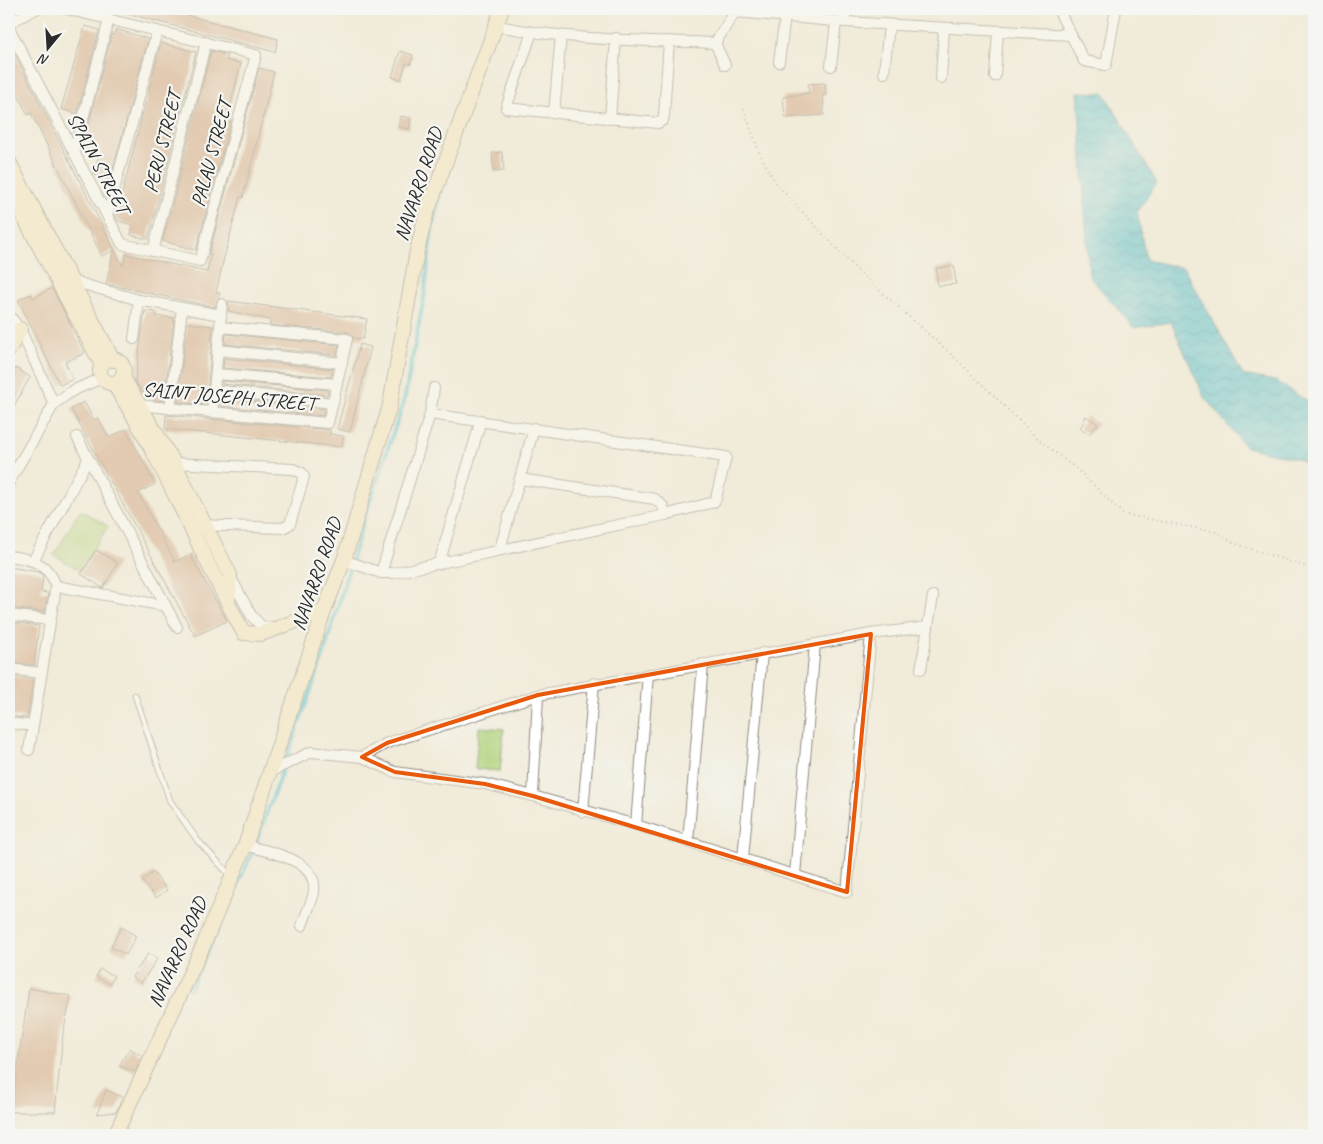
<svg xmlns="http://www.w3.org/2000/svg" width="1323" height="1144" viewBox="0 0 1323 1144" font-family="Caveat,sans-serif">
<style>
.garden{fill:#b0d27a;stroke:#6e7e52}
.water{fill:url(#water-waves);stroke:#40767e}
.lines{fill:none;stroke-linecap:round;stroke-linejoin:round}
.stream{stroke:#56c1d1;stroke-width:4}
.building{fill:#d1a483}
.lane-casing{stroke:#8e8b82;stroke-width:7}
.street-casing{stroke:#8e8b82;stroke-width:12}
.secondary-casing{stroke:#8e8b82;stroke-width:16}
.path{stroke:#8e8b82;stroke-width:2;stroke-dasharray:1 4;stroke-linecap:butt}
.lane{stroke:#fff;stroke-width:5}
.street{stroke:#fff;stroke-width:10}
.secondary{stroke:#f7e8c3;stroke-width:14}
.marked{fill:none;stroke:#e8590c;stroke-width:4;stroke-linejoin:round}
.labels{text-anchor:middle;stroke-width:4.5;stroke-linejoin:round;paint-order:stroke}
.street-label{font-size:20px;fill:#2b2b2b;stroke:#f6f6f2}
</style>
<defs>
<pattern id="water-waves" width="16" height="10" patternUnits="userSpaceOnUse" patternTransform="scale(1.25)"><rect width="16" height="10" fill="#56c1d1"/><path d="M0 5q4-4 8 0t8 0" fill="none" stroke="#479daa"/></pattern>
</defs>
<rect width="100%" height="100%" fill="#f6f6f2"/>
<filter id="ink" filterUnits="userSpaceOnUse"><feTurbulence type="fractalNoise" baseFrequency=".02" numOctaves="2"/><feDisplacementMap in="SourceGraphic" scale="10" xChannelSelector="R" yChannelSelector="G"/><feConvolveMatrix kernelMatrix="1 2 1 2 8 2 1 2 1" color-interpolation-filters="sRGB"/></filter>
<filter id="wash" filterUnits="userSpaceOnUse"><feTurbulence type="fractalNoise" baseFrequency=".0096" numOctaves="4" result="noise"/><feDisplacementMap in="SourceGraphic" scale="20" xChannelSelector="R" yChannelSelector="G"/><feGaussianBlur stdDeviation="1.12" result="paint"/><feColorMatrix in="noise" values="0 0 0 0 0 0 0 0 0 0 0 0 0 0 0 0 0 1.4 0 .05"/><feComposite in="paint" operator="in"/></filter>
<g filter="url(#wash)">
<rect width="100%" height="100%" fill="#f1ebd9"/>
<!-- garden -->
<g class="garden">
<path d="M80,510L108,526L81,571L54,555Z"/>
<path d="M479,727L504,729L500,771L475,769Z"/>
</g>
<!-- water -->
<path class="water" d="M1078,92L1104,93L1157,183L1137,211L1146,260L1184,268L1243,375L1276,381L1300,397L1314,403V474L1300,460L1246,447L1204,397L1171,322L1134,328L1089,276Z"/>
<g class="lines">
<!-- stream -->
<g class="stream">
<path d="M285,762L323,656L363,522L404,401L425,292L432,227L440,196"/>
<path d="M190,989L253,851L283,768"/>
</g>
</g>
<g id="blocks">
<!-- building -->
<g class="building">
<path d="M122,9H163L278,39L275,52L121,12Z"/>
<path d="M85,26L99,30L77,114L61,109Z"/>
<path d="M116,29L148,39L110,180L93,174L99,155L82,150L112,34L114,35Z"/>
<path d="M9,43L123,266L126,254L207,272L211,254H209L259,68L274,72L243,198L240,197L224,258L216,292L220,293L215,307L106,284L114,250L102,256L31,113L28,115L9,77Z"/>
<path d="M161,43L196,52L148,239L131,235L133,225L118,221L116,217Z"/>
<path d="M211,51L227,55L226,60L241,64L227,119L231,120L196,250L163,241Z"/>
<path d="M400,51L413,55L410,65L406,63L401,80L392,77Z"/>
<path d="M825,83L826,94L823,95L824,115L785,118L783,97L809,93L808,84Z"/>
<path d="M401,116L411,118L409,129L398,127Z"/>
<path d="M502,152L504,171L494,172L492,153Z"/>
<path d="M954,266L956,284L938,286L936,268Z"/>
<path d="M52,288L85,353L65,362L73,379L60,385L18,300L31,294L33,298Z"/>
<path d="M228,301L367,319L363,339L354,338L348,332L270,325L271,320L228,311Z"/>
<path d="M145,311L156,312V316L174,318L164,401L153,400L154,393L142,392L135,381Z"/>
<path d="M187,323L213,326L206,405L178,402Z"/>
<path d="M226,334L339,345L336,355L225,344Z"/>
<path d="M360,344L371,347L350,432L337,429Z"/>
<path d="M224,358L333,369L331,377L223,368Z"/>
<path d="M16,368L30,377L9,415V381Z"/>
<path d="M222,381L328,390L327,395L222,384Z"/>
<path d="M220,398L324,409L323,416L220,406Z"/>
<path d="M84,402L94,420L98,418L109,438L126,429L155,484L138,493L175,562L190,554L227,621L195,636L71,409Z"/>
<path d="M166,415L330,430V434L343,436L342,447L165,429Z"/>
<path d="M1086,416L1098,424L1089,434L1080,429Z"/>
<path d="M96,550L118,563L103,588L81,574Z"/>
<path d="M9,567L39,572L43,576L41,592L48,593L45,612L9,608Z"/>
<path d="M9,622L39,626L34,665L9,662Z"/>
<path d="M9,676L33,680L27,718L9,716Z"/>
<path d="M153,872L167,890L156,898L142,881Z"/>
<path d="M121,927L136,936L126,955L111,947Z"/>
<path d="M148,954L158,958L141,983L132,977Z"/>
<path d="M100,969L114,976L110,984L96,977Z"/>
<path d="M29,988L71,996L63,1034L55,1112H11Z"/>
<path d="M130,1048L142,1056L135,1072L119,1066Z"/>
<path d="M106,1090L123,1097L120,1103L116,1112L97,1114Z"/>
</g>
</g>
</g>
<g filter="url(#ink)">
<use href="#blocks" fill-opacity="0" stroke="#8e8b82" stroke-width="1"/>
<g class="lines">
<!-- lane casing -->
<g class="lane-casing">
<path id="lane" d="M135,695L170,801L198,841L231,876"/>
</g>
<!-- street casing -->
<g class="street-casing">
<g id="street">
<path d="M1058,9L1084,61L1106,65L1116,9"/>
<path d="M845,22L846,9"/>
<path d="M9,23L36,9"/>
<path d="M494,25C566,41 642,40 715,43L735,12L845,22L1071,35"/>
<path d="M9,28L122,244L200,261L256,55L66,9"/>
<path d="M532,32L506,108L658,123L663,120L664,115L669,41"/>
<path d="M715,43L725,65"/>
<path d="M779,62L785,16"/>
<path d="M831,66L836,22"/>
<path d="M884,73L889,25"/>
<path d="M995,76L998,31"/>
<path d="M941,78L944,28"/>
<path d="M554,113L561,35"/>
<path d="M610,119L616,38"/>
<path d="M74,153L109,19"/>
<path d="M107,216L157,31"/>
<path d="M153,251L206,42"/>
<path d="M68,280L139,300L221,315"/>
<path d="M9,315L20,329L54,404"/>
<path d="M134,339L139,300"/>
<path d="M218,350L342,363"/>
<path d="M216,374L337,384"/>
<path d="M214,390L333,403"/>
<path d="M137,405L328,423L347,339L220,327"/>
<path d="M170,409L182,308"/>
<path d="M212,413L222,304"/>
<path d="M77,437L177,627"/>
<path d="M174,463L293,469L302,473L304,477L290,524L283,528L199,525"/>
<path d="M520,479L655,499L663,506L665,515"/>
<path d="M9,482L54,404L72,391L102,378"/>
<path d="M500,549L534,428"/>
<path d="M9,556C31,559 48,562 56,586L29,750"/>
<path d="M34,559L88,459"/>
<path d="M344,560L381,573H393L665,515L714,502L716,498L726,457L430,414"/>
<path d="M439,564L481,420"/>
<path d="M381,573L430,414L434,388"/>
<path d="M230,576L251,615L263,628L274,627"/>
<path d="M56,586L166,606"/>
<path d="M9,615L49,620"/>
<path d="M9,669L41,673"/>
<path d="M921,669L933,596"/>
<path d="M9,723L33,726"/>
<path d="M362,757L387,743L538,695L871,634L928,627"/>
<path d="M272,771L311,752L362,757L395,772L485,784L533,796L636,825L847,892L871,634"/>
<path d="M533,796L538,695"/>
<path d="M583,812L594,683"/>
<path d="M636,825L648,674"/>
<path d="M688,842L703,664"/>
<path d="M246,845C269,853 318,858 314,892C312,903 305,915 302,926"/>
<path d="M743,858L762,653"/>
<path d="M795,875L815,644"/>
</g>
</g>
<!-- secondary casing -->
<g class="secondary-casing">
<g id="secondary">
<path d="M9,162L113,360"/>
<path d="M9,189L102,365"/>
<path d="M9,350L20,329"/>
<circle cx="112" cy="371" r="12"/>
<path d="M122,376L174,463L230,575L228,603"/>
<path d="M113,383C165,462 198,551 244,633L261,634L324,611"/>
<path d="M115,1135L203,946L246,843L324,611L344,560L390,405L417,251L426,215L502,9"/>
</g>
</g>
<!-- path -->
<path class="path" d="M744,109L759,152L775,182L793,202L858,271L952,355L1039,440L1079,471L1123,514L1216,532L1236,544L1314,569"/>
<!-- lane -->
<use href="#lane" class="lane"/>
<!-- street -->
<use href="#street" class="street"/>
<!-- secondary -->
<use href="#secondary" class="secondary"/>
</g>
</g>
<!-- marked area -->
<path d="M0 0H1323V1144H0ZM871,634L847,892L533,796L485,784L395,772L362,757L387,743L538,695Z" fill="#f1ebd9" fill-opacity=".55" fill-rule="evenodd"/>
<path class="marked" d="M871,634L847,892L533,796L485,784L395,772L362,757L387,743L538,695Z"/>
<g class="labels">
<!-- street labels -->
<g class="street-label">
<text transform="translate(162 142) rotate(-76)" y="7">PERU STREET</text>
<text transform="translate(211 153) rotate(-75)" y="7">PALAU STREET</text>
<text transform="translate(99 163) rotate(62)" y="7">SPAIN STREET</text>
<text transform="translate(418 184) rotate(-72)" y="7">NAVARRO ROAD</text>
<text transform="translate(229 396) rotate(5)" y="7">SAINT JOSEPH STREET</text>
<text transform="translate(316 574) rotate(-71)" y="7">NAVARRO ROAD</text>
<text transform="translate(177 952) rotate(-66)" y="7">NAVARRO ROAD</text>
</g>
</g>
<!-- margin -->
<rect width="1323" height="1144" fill="none" stroke="#f6f6f2" stroke-width="30"/>
<!-- north arrow -->
<g transform="translate(48 48) rotate(198)" stroke="#f6f6f2" stroke-width="4" paint-order="stroke">
<path d="M0-4L9 19L0 12L-9 19Z" fill="#2b2b2b"/>
<text y="-8" font-size="14" font-weight="bold" text-anchor="middle" fill="#2b2b2b">N</text>
</g>
</svg>
